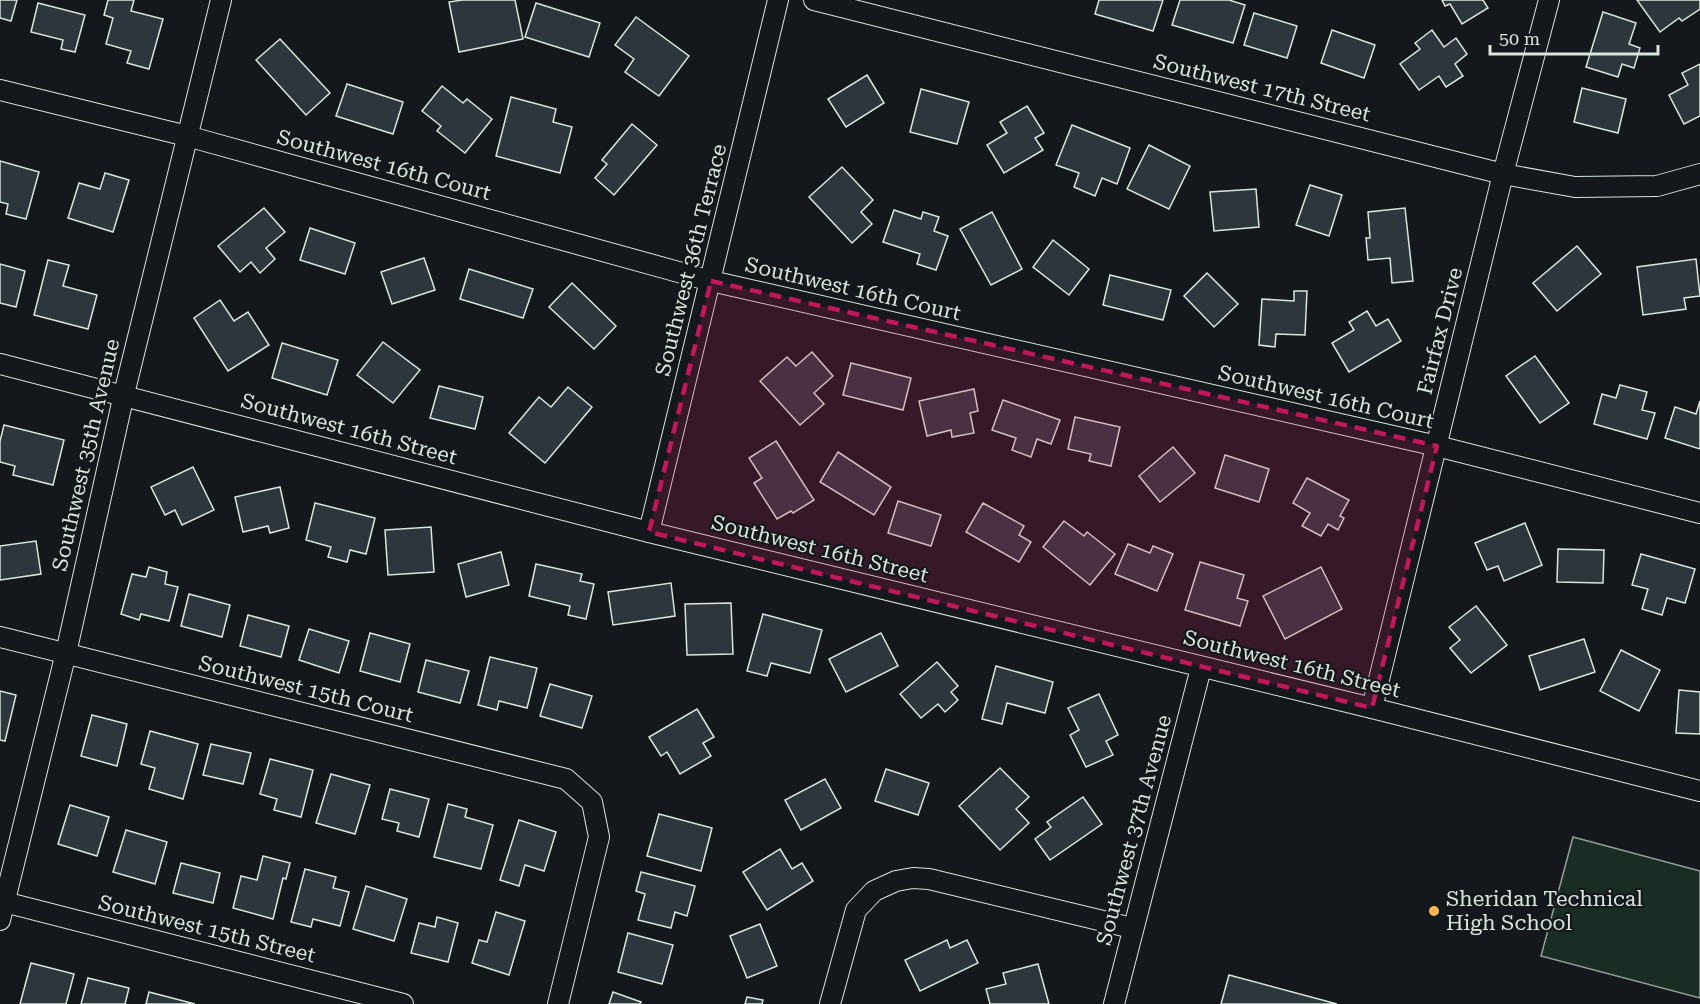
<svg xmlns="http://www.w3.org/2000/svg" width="1700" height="1004" viewBox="0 0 1700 1004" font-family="'Roboto Serif',serif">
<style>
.green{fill:#1a2d24;stroke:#939e99;stroke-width:1.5}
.building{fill:#2c363c;stroke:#d8e6dc;stroke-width:1.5}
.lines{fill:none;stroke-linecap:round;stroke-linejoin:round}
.street-casing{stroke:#d8e6dc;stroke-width:22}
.street{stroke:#14181c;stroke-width:20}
.marked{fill:#c2185b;fill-opacity:0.2;stroke:#c2185b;stroke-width:4.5;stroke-dasharray:12 8;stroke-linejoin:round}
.poi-dot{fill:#ffb74d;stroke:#14181c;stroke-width:2}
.labels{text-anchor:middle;stroke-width:4.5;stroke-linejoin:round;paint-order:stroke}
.street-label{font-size:21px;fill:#d8e6dc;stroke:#14181c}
.poi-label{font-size:21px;fill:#d8e6dc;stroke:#14181c;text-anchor:start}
</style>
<rect width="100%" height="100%" fill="#14181c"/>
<!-- green -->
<path class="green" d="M1573,837L1700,871V998L1541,956Z"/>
<!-- building -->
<g class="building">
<path d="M0,0H17L11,21L0,18Z"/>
<path d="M108,0H134L131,11L163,19L149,69L127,63L131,51L106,44L113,18L104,15Z"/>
<path d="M462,0H515L523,39L459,52L449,2Z"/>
<path d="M1099,0H1163L1153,31L1095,14Z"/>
<path d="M1180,0H1229L1245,5L1233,43L1172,25Z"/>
<path d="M1442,0H1483L1488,8L1462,24L1450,4L1445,6Z"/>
<path d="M1637,0H1700V9L1682,21L1679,18L1660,32Z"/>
<path d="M38,3L85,15L75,52L61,49L63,40L31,32Z"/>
<path d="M536,3L600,23L589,57L525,37Z"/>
<path d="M1603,12L1636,23L1629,44L1640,48L1634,68L1622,64L1618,77L1586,67Z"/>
<path d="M1254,13L1297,26L1287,58L1244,45Z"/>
<path d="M636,17L689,56L659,96L625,72L634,59L615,45Z"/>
<path d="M1332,30L1375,45L1364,78L1321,63Z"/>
<path d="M1432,30L1444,47L1456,38L1467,54L1455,64L1463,76L1446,87L1439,76L1419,90L1400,64L1420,49L1415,43Z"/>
<path d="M280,39L330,93L306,115L256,60Z"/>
<path d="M1700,64V116L1684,124L1669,95L1688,85L1682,73Z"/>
<path d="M867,75L884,103L846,127L828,99Z"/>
<path d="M347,84L403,102L393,134L336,116Z"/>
<path d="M442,86L463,103L467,99L492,119L465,153L437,131L441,126L422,111Z"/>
<path d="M1582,88L1626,99L1618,133L1574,122Z"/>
<path d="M921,89L969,102L957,144L910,132Z"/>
<path d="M511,97L556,109L553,122L572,127L560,173L496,156Z"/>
<path d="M1027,106L1044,133L1035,138L1043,150L1004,173L987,145L1007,133L1000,122Z"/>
<path d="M632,124L657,145L614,195L595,178L607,164L602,160Z"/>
<path d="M1072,125L1130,148L1117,184L1102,178L1095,196L1074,187L1079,173L1056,165Z"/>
<path d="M1149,145L1190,166L1169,209L1127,189Z"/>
<path d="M0,161L39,172L26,219L6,214L8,204L0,202Z"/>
<path d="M842,167L873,200L861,212L872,224L852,243L809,197Z"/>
<path d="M105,173L129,180L113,232L68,218L79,183L100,189Z"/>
<path d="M1310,185L1342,195L1329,236L1296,225Z"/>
<path d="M1256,189L1259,227L1214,231L1210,192Z"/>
<path d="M264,208L285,232L266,248L275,259L260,273L251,262L240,272L218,246Z"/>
<path d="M1405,208L1413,281L1392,283L1390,258L1368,260L1366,238H1370L1368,212Z"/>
<path d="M894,210L921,219L923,212L939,217L934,231L948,236L936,270L917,264L920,254L883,242Z"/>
<path d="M992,212L1022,269L991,285L960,229Z"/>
<path d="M310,228L355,243L345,274L300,260Z"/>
<path d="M1053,240L1089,269L1069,295L1033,267Z"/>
<path d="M1577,246L1601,274L1557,311L1533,283Z"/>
<path d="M424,258L435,290L392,304L381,272Z"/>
<path d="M1696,259L1700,296L1684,298L1686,309L1643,315L1637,267Z"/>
<path d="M48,260L69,265L63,286L97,295L88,329L34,315Z"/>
<path d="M0,264L25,271L16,307L0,303Z"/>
<path d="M469,269L533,289L523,318L460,299Z"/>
<path d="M1207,273L1238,304L1214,327L1184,296Z"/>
<path d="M1110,275L1171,290L1163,320L1103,305Z"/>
<path d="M572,283L616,326L594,349L549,307Z"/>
<path d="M1294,291H1307L1305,335L1276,334L1275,347L1259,345L1262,299L1294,301Z"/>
<path d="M220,300L234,321L248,312L269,345L228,371L194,318Z"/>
<path d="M1367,311L1376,326L1388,319L1401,341L1349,372L1332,343L1354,330L1349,322Z"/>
<path d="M383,342L420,370L393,403L357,375Z"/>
<path d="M282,343L338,360L327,395L272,378Z"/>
<path d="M812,352L833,376L814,393L824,404L800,425L760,381L787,357L796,366Z"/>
<path d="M1535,356L1569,403L1540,423L1506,376Z"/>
<path d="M851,363L911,378L903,410L843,395Z"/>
<path d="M1620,385L1647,392L1642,410L1655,413L1647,439L1594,424L1602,394L1616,398Z"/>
<path d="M439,386L483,397L475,429L430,418Z"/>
<path d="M568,387L592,407L545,463L509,433L539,397L551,407Z"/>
<path d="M974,389L978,411L970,413L974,433L952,437L951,430L927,436L919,401Z"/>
<path d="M1003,400L1060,420L1051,444L1037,439L1031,457L1012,450L1016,438L992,430Z"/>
<path d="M1700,401V449L1665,438L1675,407L1696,414Z"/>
<path d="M1075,417L1120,427L1111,466L1089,461L1091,454L1068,449Z"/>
<path d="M4,425L64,440L53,485L13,475L15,466L0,462V441Z"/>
<path d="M776,441L814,500L793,513L791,511L777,519L754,483L762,478L749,458Z"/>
<path d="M1173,447L1195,473L1160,502L1139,476Z"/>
<path d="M838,452L891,487L874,515L820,482Z"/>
<path d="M1225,455L1269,469L1259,502L1215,488Z"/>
<path d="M193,467L214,510L182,525L175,510L165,515L151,487Z"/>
<path d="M1307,478L1349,500L1340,516L1344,518L1338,530L1328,524L1321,536L1302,526L1310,513L1293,503Z"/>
<path d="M280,487L289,528L270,533L268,526L243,532L235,497Z"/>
<path d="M898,501L941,515L931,546L888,533Z"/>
<path d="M315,503L375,518L366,554L350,550L347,562L328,557L331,547L306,540Z"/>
<path d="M983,503L1024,526L1019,535L1031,542L1019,562L966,532Z"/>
<path d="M1064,521L1084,536L1087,532L1115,554L1090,585L1043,547Z"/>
<path d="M1525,523L1542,565L1504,581L1498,566L1487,570L1475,543Z"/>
<path d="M431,527L434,572L388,575L385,530Z"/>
<path d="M36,541L41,574L0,580V546Z"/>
<path d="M1128,544L1150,553L1153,546L1173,554L1157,591L1115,574Z"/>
<path d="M1558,549L1604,550L1603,583L1557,582Z"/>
<path d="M501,552L509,585L466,597L458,564Z"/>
<path d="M1641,554L1695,569L1685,603L1667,598L1662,615L1642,609L1648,589L1632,585Z"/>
<path d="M1200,562L1244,575L1237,598L1248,601L1240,626L1185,610Z"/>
<path d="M536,564L582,574L580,581L594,584L586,619L568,615L570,606L529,596Z"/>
<path d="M149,567L167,572L165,584L178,587L169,621L141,614L139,620L121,614L132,574L146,577Z"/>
<path d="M1321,567L1342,609L1285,639L1263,596Z"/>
<path d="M671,583L675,616L613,625L608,592Z"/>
<path d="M189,594L230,605L222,637L181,626Z"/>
<path d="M731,603L733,654L687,655L685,604Z"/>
<path d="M1476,606L1507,645L1471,673L1450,648L1460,640L1449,627Z"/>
<path d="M763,614L822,630L810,673L771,663L767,676L747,671Z"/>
<path d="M248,615L289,626L281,657L240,646Z"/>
<path d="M309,629L349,641L339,673L299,660Z"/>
<path d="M370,633L410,644L400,682L360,671Z"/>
<path d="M881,633L898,666L846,692L829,659Z"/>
<path d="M1584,639L1595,672L1540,690L1529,656Z"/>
<path d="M1621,650L1660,670L1639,711L1600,691Z"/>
<path d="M490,657L537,668L527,708L499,701L497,710L478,705Z"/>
<path d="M426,660L469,671L460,703L418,692Z"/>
<path d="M937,662L958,686L951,692L958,700L945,712L938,704L921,718L900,694Z"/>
<path d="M996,666L1053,682L1045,713L1007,703L1002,724L982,719Z"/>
<path d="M550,684L592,696L582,728L540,716Z"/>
<path d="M1679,690L1700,692V734L1676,733Z"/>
<path d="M0,691L16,695L5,741L0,740Z"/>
<path d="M1099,694L1118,735L1106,741L1113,755L1086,767L1070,735L1079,730L1068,708Z"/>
<path d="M697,709L714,737L703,743L711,756L680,774L667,752L661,756L649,737Z"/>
<path d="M92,715L127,724L117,766L81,756Z"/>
<path d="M150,731L198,744L183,799L149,789L155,768L141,764Z"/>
<path d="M211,744L251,753L243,784L203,775Z"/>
<path d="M270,759L313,770L301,817L274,810L277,799L260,794Z"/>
<path d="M1000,768L1029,797L1016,809L1029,823L1000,850L959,806Z"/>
<path d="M886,769L929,783L918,815L875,801Z"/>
<path d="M331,774L370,785L355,834L316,823Z"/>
<path d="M825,779L841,808L801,830L785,800Z"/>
<path d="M390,789L429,799L419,837L397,831L399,823L382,819Z"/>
<path d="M1083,797L1102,824L1050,860L1035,839L1051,827L1047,822Z"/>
<path d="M448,804L467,809L465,817L493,825L481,869L434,857Z"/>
<path d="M70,805L109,817L97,856L58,844Z"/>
<path d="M659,814L712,828L701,871L647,856Z"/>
<path d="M519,820L556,832L544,871L525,865L519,886L500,880Z"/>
<path d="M126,830L167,842L155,884L113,872Z"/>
<path d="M780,849L792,869L802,863L813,881L767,910L743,872Z"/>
<path d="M263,856L290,863L286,879L283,878L273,919L233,908L241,876L257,880Z"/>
<path d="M181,863L220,873L213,903L173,893Z"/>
<path d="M305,869L336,877L333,888L349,892L340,926L313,919L311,927L291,922Z"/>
<path d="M641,872L695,886L687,916L675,912L671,928L638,920L645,894L636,891Z"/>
<path d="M366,886L407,899L394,941L353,929Z"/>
<path d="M496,912L525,921L509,975L472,963L479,940L487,942Z"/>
<path d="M437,917L458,923L448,962L411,953L419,923L435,927Z"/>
<path d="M760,924L777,966L747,978L730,936Z"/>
<path d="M628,933L673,945L662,984L618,972Z"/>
<path d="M947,940L950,948L967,940L978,963L920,991L905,960Z"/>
<path d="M31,963L74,974L66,1004H20Z"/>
<path d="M1038,964L1049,1004H990L986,989L1006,984L1003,973Z"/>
<path d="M1229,975L1337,1004H1221Z"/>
<path d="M88,978L129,988L125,1004H81Z"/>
<path d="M149,992L195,1004H146Z"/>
<path d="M613,992L641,1002L640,1004H609Z"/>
<path d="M747,997L763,1000L762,1004H745Z"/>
</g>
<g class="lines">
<!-- street casing -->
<g class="street-casing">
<g id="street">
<path d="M814,0L1503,174L1575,187L1657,186L1700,174"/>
<path d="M0,90L187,136L711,281L1437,446L1700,513"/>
<path d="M0,364L649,532L1372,708L1700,791"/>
<path d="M649,532L778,0"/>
<path d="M0,637L566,779L592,802L599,837L558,1004"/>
<path d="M1372,708L1503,174L1549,0"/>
<path d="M0,901L403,1004"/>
<path d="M0,920L66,653L124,394L221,0"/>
<path d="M830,1004L856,910L874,891L896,881L913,878L929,879L1132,928"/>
<path d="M1114,1004L1201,668"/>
</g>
</g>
<!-- street -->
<use href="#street" class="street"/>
</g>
<!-- marked area -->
<path class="marked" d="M711,281L1437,446L1372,708L649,532Z"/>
<!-- markers -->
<circle class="poi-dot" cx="1434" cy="911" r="6"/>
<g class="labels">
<!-- street labels -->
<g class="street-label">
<text transform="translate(1262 88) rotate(14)" y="7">Southwest 17th Street</text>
<text transform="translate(384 165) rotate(15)" y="7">Southwest 16th Court</text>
<text transform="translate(691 260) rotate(-76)" y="7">Southwest 36th Terrace</text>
<text transform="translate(853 289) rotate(13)" y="7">Southwest 16th Court</text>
<text transform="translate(1440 331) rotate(-76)" y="7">Fairfax Drive</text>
<text transform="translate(1326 397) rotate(13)" y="7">Southwest 16th Court</text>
<text transform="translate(349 429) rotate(15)" y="7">Southwest 16th Street</text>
<text transform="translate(86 455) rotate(-77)" y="7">Southwest 35th Avenue</text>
<text transform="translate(820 549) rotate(14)" y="7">Southwest 16th Street</text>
<text transform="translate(1292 664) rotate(14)" y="7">Southwest 16th Street</text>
<text transform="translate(306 689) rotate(14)" y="7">Southwest 15th Court</text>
<text transform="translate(1134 830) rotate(-75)" y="7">Southwest 37th Avenue</text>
<text transform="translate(207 929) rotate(14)" y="7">Southwest 15th Street</text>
</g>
<!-- poi labels -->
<g class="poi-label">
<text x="1446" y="906">Sheridan Technical<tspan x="1446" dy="24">High School</tspan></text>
</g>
</g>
<!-- scale -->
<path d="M1490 45v9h168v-9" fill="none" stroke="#d8e6dc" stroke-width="3"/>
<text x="1499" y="45" font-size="18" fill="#d8e6dc" stroke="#14181c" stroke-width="4.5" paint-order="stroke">50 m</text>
</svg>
